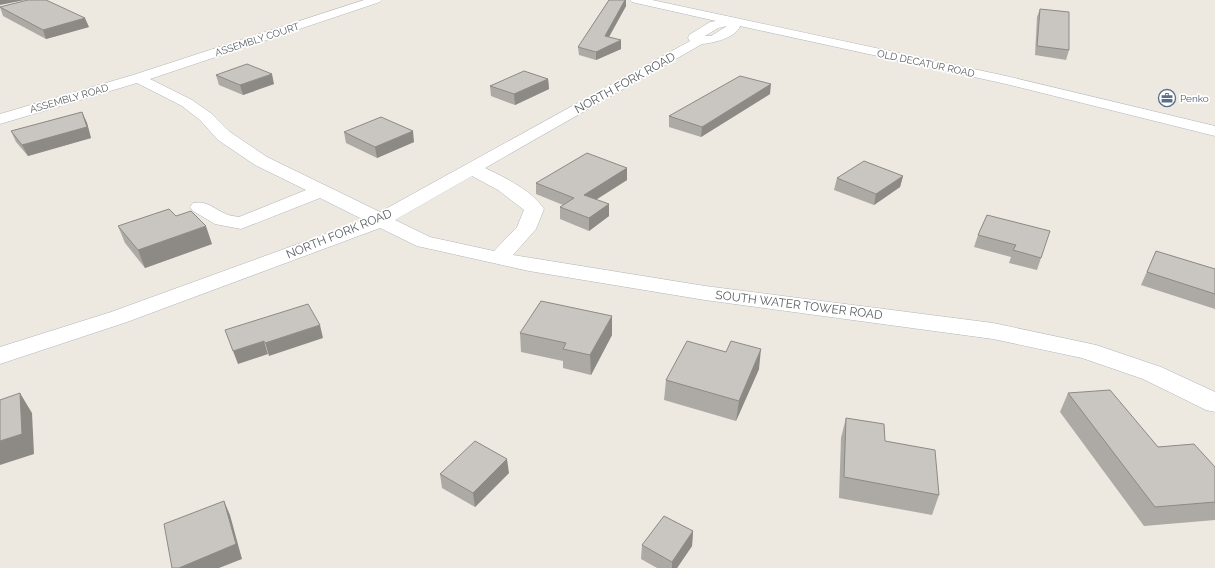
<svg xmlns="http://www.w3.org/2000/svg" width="1215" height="568" viewBox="0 0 1215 568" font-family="Raleway,sans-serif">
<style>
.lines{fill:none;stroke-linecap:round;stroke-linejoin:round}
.minor-casing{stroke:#b1b5b9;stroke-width:1}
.minor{fill:#fff;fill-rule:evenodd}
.wall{fill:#ada9a5}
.shaded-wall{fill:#8d8a86}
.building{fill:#c9c5c0;stroke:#8d8a86}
.labels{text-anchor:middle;stroke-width:3.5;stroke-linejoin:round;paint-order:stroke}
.far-street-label{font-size:10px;fill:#595e62;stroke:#fff}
.far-service-label{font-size:10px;fill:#4e5e75;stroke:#fff;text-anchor:start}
.street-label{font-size:12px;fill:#595e62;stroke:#fff}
</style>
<rect width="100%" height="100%" fill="#ede8e0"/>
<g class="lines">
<!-- minor casing -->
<g class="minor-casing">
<path id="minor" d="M364,0H382L380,2L150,79L192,100L212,114L230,132L267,157L380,212L690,41L688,38L689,35L710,22L716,21L636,3L632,2L630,0H652L1006,76L1215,126V136L1006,84L740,26C736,38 713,43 702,44L485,168C506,178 531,190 544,209L536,229L513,255L705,286L993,323L1096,345L1161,367L1215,392V412L1206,410L1143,379L1082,358L993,339L705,300L529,271L417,246L380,228L127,322L0,364V347L111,312L364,220L320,198L241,229L215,224L193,211L190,207L193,203C207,200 214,209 226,214C230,216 235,216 239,217L306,190L255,165L218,140L200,120L182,106L137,83L0,124V114L133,75ZM727,26L711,36H705L718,28ZM472,176L498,190L524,210L517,227L494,251L430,237L395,220Z"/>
</g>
<!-- minor -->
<use href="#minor" class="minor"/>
</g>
<!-- wall -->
<g class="wall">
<path d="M609,0H626V6L609,37L621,49L596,60L579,55L578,47Z"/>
<path d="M0,7L89,27L46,39L3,16Z"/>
<path d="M1040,9L1069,50L1066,60L1035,55L1037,17Z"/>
<path d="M216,75L274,84L243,95L219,85Z"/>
<path d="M548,79L549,89L515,105L491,96L490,86Z"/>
<path d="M770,94L701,137L669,127V116Z"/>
<path d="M82,112L87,123L91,138L28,156L16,142L11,131Z"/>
<path d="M344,132L414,142L377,158L346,143Z"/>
<path d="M627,168V180L596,200L609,204V216L589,231L560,219V207L563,205L536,194V183Z"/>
<path d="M903,176L900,187L874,205L834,190L837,178Z"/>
<path d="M987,215L1041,258L1037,270L1009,263L1011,257L974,247L978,235Z"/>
<path d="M118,226L212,244L145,268L125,243Z"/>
<path d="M1156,251L1215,269V309L1141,285Z"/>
<path d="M520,333L612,335L591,375L563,368V361L521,352Z"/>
<path d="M726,352L759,369L736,421L664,400L666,380Z"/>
<path d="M1068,393L1158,447L1215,467V520L1144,526L1060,412Z"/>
<path d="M846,418L885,441L939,495L932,515L839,498L841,438Z"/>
<path d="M509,473L475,507L442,488L440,474Z"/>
<path d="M693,531L692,546L677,568H657L641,559L642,545Z"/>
</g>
<!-- shaded-wall -->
<g class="shaded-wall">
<path d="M0,0H25L0,5Z"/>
<path d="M625,0H626V6L605,44V36Z"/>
<path d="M85,18L89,27L46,39L43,30Z"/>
<path d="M621,40V49L596,60V52Z"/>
<path d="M272,74L274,84L243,95L240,85Z"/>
<path d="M548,79L549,89L515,105L514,94Z"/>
<path d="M771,84L770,94L701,137L702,127Z"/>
<path d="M82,112L87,123L91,138L28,156L22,145Z"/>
<path d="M413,131L414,142L377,158L375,147Z"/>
<path d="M627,168V180L584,207V195Z"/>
<path d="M903,176L900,187L874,205L876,194Z"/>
<path d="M609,204V216L589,231V218Z"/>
<path d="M206,226L212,244L145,268L138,250Z"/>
<path d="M612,316V335L591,375L590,355Z"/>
<path d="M320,325L323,338L269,356L265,343Z"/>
<path d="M264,341L268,354L238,364L233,351Z"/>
<path d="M761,349L759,369L736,421L739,401Z"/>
<path d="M20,393L32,413L34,454L0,465V441Z"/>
<path d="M507,459L509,473L475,507L473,493Z"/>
<path d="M224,501L230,515L242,559L219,568H179Z"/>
<path d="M693,531L692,546L677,568H672V562Z"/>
</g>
<!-- building -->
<g class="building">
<path d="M28,0H46L85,18L43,30L0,7Z"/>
<path d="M609,0H625L605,36L621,40L596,52L578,47Z"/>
<path d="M1040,9L1069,12V50L1037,46Z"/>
<path d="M247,64L272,74L240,85L216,75Z"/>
<path d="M524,71L548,79L514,94L490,86Z"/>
<path d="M740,76L771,84L702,127L669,116Z"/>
<path d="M82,112L87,127L22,145L11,131Z"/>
<path d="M381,117L413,131L375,147L344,132Z"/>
<path d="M587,153L627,168L584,195L609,204L589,218L560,207L574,198L536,183Z"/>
<path d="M864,161L903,176L876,194L837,178Z"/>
<path d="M169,209L176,216L191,211L206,226L138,250L118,226Z"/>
<path d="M987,215L1050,231L1041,258L1013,250L1016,245L978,235Z"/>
<path d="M1156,251L1215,269V294L1147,272Z"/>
<path d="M541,301L612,316L590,355L563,349L566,343L520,333Z"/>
<path d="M308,304L320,325L265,343L264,341L233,351L225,330Z"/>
<path d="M687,341L726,352L731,341L761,349L739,401L666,380Z"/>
<path d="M1110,390L1158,447L1194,444L1215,467V502L1155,507L1068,393Z"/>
<path d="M20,393L22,434L0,441V400Z"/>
<path d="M846,418L884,424L885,441L935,450L939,495L844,477Z"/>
<path d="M475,441L507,459L473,493L440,474Z"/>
<path d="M224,501L236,544L179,568H172L164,524Z"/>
<path d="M664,516L693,531L672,562L642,545Z"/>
</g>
<!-- icons -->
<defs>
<g id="office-ring" transform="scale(0.9)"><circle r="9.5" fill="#fff" stroke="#5c6f8a" stroke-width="1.5"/><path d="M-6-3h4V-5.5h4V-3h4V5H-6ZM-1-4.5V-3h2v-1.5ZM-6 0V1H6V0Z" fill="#5c6f8a"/></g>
</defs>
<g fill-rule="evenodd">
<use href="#office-ring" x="1167" y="98"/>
</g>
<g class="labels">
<!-- far-street labels -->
<g class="far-street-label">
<text transform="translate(257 39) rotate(-18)" y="4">ASSEMBLY COURT</text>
<text transform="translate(926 63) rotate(12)" y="4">OLD DECATUR ROAD</text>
<text transform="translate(69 98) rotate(-16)" y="4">ASSEMBLY ROAD</text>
</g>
<!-- far-service labels -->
<g class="far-service-label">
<text x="1180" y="102">Penko</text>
</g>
<!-- street labels -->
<g class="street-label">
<text transform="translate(625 83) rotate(-29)" y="4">NORTH FORK ROAD</text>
<text transform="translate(339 234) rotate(-22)" y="4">NORTH FORK ROAD</text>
<text transform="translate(799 305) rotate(7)" y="4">SOUTH WATER TOWER ROAD</text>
</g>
</g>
</svg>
